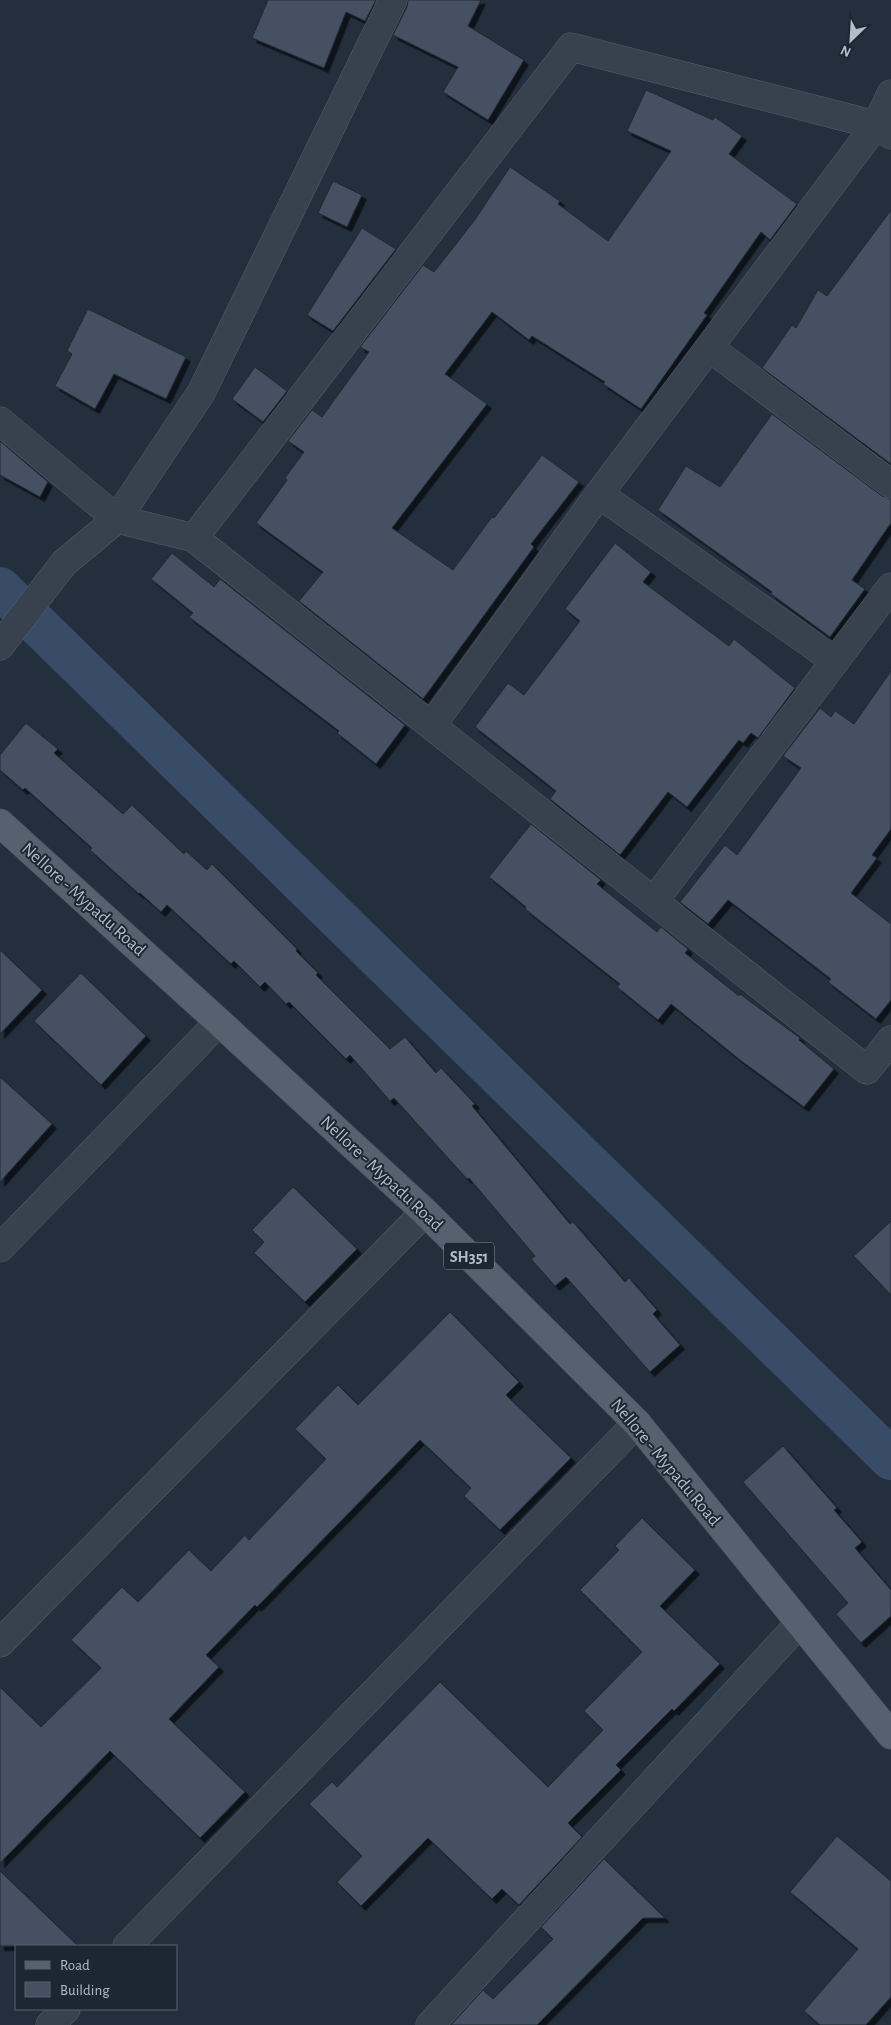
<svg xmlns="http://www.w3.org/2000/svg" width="891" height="2025" viewBox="0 0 891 2025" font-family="'Alegreya Sans',sans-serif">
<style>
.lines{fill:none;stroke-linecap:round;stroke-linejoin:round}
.canal{stroke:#394c67;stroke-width:42}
.building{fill:#455162;stroke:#1f2835;filter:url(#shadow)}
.street-casing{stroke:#565f6c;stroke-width:29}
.primary-casing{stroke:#414a57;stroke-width:29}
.street{stroke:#38414e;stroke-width:28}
.primary{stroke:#56606e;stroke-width:28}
.labels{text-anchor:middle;stroke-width:4;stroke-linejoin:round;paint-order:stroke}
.shield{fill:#1d2633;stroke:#878f9c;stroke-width:1}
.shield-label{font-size:16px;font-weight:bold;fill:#b4bcc9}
.street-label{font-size:18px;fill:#b4bcc9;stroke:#1d2633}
</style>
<defs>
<filter id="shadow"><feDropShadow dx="4.5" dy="4.5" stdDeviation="0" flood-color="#0009"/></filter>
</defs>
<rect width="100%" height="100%" fill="#242f3e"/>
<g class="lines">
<!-- canal -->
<path class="canal" d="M0,588L891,1459"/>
</g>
<!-- building -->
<g class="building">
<path d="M268,0H376L365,21L346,12L324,68L252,38Z"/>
<path d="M408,0H481L468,26L524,60L488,120L443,92L458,67L393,35L407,7Z"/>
<path d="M646,90L713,120L715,117L742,136L729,154L797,204L770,240L761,232L704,313L707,315L641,409L603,384L605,382L532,336L529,340L492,312L445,374L487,404L392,528L453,570L492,517L494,518L542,455L579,482L531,544L534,547L423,699L299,601L323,572L256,523L287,480L285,478L304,452L288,441L312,410L322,417L369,352L360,347L423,265L434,272L474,221L510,167L560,201L558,204L608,241L671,151L627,131Z"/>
<path d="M333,181L362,195L347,227L318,213Z"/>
<path d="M891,210V464L762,368L792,325L796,328L818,290L827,296Z"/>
<path d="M362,228L396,249L333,331L307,315Z"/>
<path d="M88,309L186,357L166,399L114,374L95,409L55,386L72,354L67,351Z"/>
<path d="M255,367L287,391L263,422L232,399Z"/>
<path d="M772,414L882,496L891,499V523L852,580L865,589L830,637L771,594L772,592L658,510L686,466L720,487Z"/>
<path d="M0,441L48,482L40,497L0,475Z"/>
<path d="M615,543L651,572L643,582L729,646L734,639L795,688L758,738L751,733L743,743L739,740L687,807L668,792L620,855L550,799L556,791L475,727L508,683L524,695L580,621L565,609Z"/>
<path d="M172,553L214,587L220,579L405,725L376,764L337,733L339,731L189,617L193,613L151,579Z"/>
<path d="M891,671V829L872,855L877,858L851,893L891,924V1000L876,1019L828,982L831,979L728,900L708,924L680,902L725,845L737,855L801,768L783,756L820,708L831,717L835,711L854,724Z"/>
<path d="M26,723L58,749L54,753L123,814L132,805L184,854L186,851L207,870L212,864L297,949L296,951L318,973L316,975L390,1049L405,1037L436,1073L441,1068L475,1104L472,1106L570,1224L573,1222L625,1282L629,1278L657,1310L653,1314L680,1345L650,1372L566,1277L555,1286L531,1259L535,1256L469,1178L467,1179L394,1098L390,1101L350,1055L346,1059L289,1002L286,1004L265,982L260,987L234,961L231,964L167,905L161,912L140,893L139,894L90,850L92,848L25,788L23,790L0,770V755Z"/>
<path d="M531,824L601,880L597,884L657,932L661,927L688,949L685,953L739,996L740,994L800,1038L799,1040L834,1069L804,1107L740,1060L671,1004L658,1020L617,987L620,984L525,909L526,907L489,877Z"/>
<path d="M0,950L42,990L0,1034Z"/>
<path d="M81,973L146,1036L101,1085L34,1021Z"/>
<path d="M0,1077L52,1124L0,1182Z"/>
<path d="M293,1187L357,1249L305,1302L254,1253L264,1242L252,1230Z"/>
<path d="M891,1221V1295L854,1256Z"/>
<path d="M450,1312L519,1382L506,1395L571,1458L500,1530L464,1496L471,1488L420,1440L257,1607L255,1605L206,1655L219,1667L169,1719L245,1792L200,1838L110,1751L0,1863V1687L41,1727L101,1668L71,1640L122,1587L138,1602L189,1550L211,1571L245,1535L249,1540L326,1459L295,1429L338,1385L358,1405Z"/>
<path d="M783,1446L837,1508L834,1510L862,1542L855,1548L891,1590V1616L861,1643L836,1614L848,1603L743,1482Z"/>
<path d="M642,1518L695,1570L660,1606L720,1664L674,1711L672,1709L616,1765L621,1770L568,1823L582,1837L519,1905L502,1889L492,1899L428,1838L361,1906L337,1882L362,1856L309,1804L332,1782L337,1787L440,1682L548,1787L603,1730L584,1711L642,1652L580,1590L619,1550L615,1546Z"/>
<path d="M837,1836L891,1881V1997L866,2025H820L804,2011L858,1949L790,1892Z"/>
<path d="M604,1859L665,1918H643L537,2025H451L483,1990L493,1999L553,1939L541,1927Z"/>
<path d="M0,1871L78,1946H0Z"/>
</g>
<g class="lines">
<!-- street casing -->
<g class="street-casing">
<g id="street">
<path d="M710,348L891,484"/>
<path d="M0,421L117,519L201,393L393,0"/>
<path d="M599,494L835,661"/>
<path d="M194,538L571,47L876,125L891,135"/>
<path d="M0,646L64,563L117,519L194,538L867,1070L891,1040"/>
<path d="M432,725L599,494L876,125L891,94"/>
<path d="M654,901L891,587"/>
<path d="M0,1248L219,1022"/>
<path d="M0,1643L425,1212"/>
<path d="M127,1946L637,1423"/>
<path d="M50,2025L66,2009"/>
<path d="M430,2025L799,1624"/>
</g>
</g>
<!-- primary casing -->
<g class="primary-casing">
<path id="primary" d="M0,823L219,1022L425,1212L637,1423L891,1735"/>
</g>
<!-- street -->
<use href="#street" class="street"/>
<!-- primary -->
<use href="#primary" class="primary"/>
</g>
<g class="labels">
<!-- shield labels -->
<rect class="shield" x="444" y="1242.5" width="50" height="27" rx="4"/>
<g class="shield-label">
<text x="469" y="1262">SH351</text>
</g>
<!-- street labels -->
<g class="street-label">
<text transform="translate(84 899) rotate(42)" y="6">Nellore - Mypadu Road</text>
<text transform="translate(382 1173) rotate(43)" y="6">Nellore - Mypadu Road</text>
<text transform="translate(666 1462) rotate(50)" y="6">Nellore - Mypadu Road</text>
</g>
</g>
<!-- legend -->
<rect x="15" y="1945" width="162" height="65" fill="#1d2633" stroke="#59626f"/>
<rect x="25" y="1961" width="25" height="8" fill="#56606e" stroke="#59626f"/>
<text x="60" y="1970" font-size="15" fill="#b4bcc9">Road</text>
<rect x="25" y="1982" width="25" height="15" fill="#455162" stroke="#59626f"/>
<text x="60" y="1995" font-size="15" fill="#b4bcc9">Building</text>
<!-- north arrow -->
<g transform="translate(851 40) rotate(205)" stroke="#1d2633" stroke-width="4" paint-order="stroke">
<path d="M0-4L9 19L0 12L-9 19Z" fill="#b4bcc9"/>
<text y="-8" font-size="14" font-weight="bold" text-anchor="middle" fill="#b4bcc9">N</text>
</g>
</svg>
